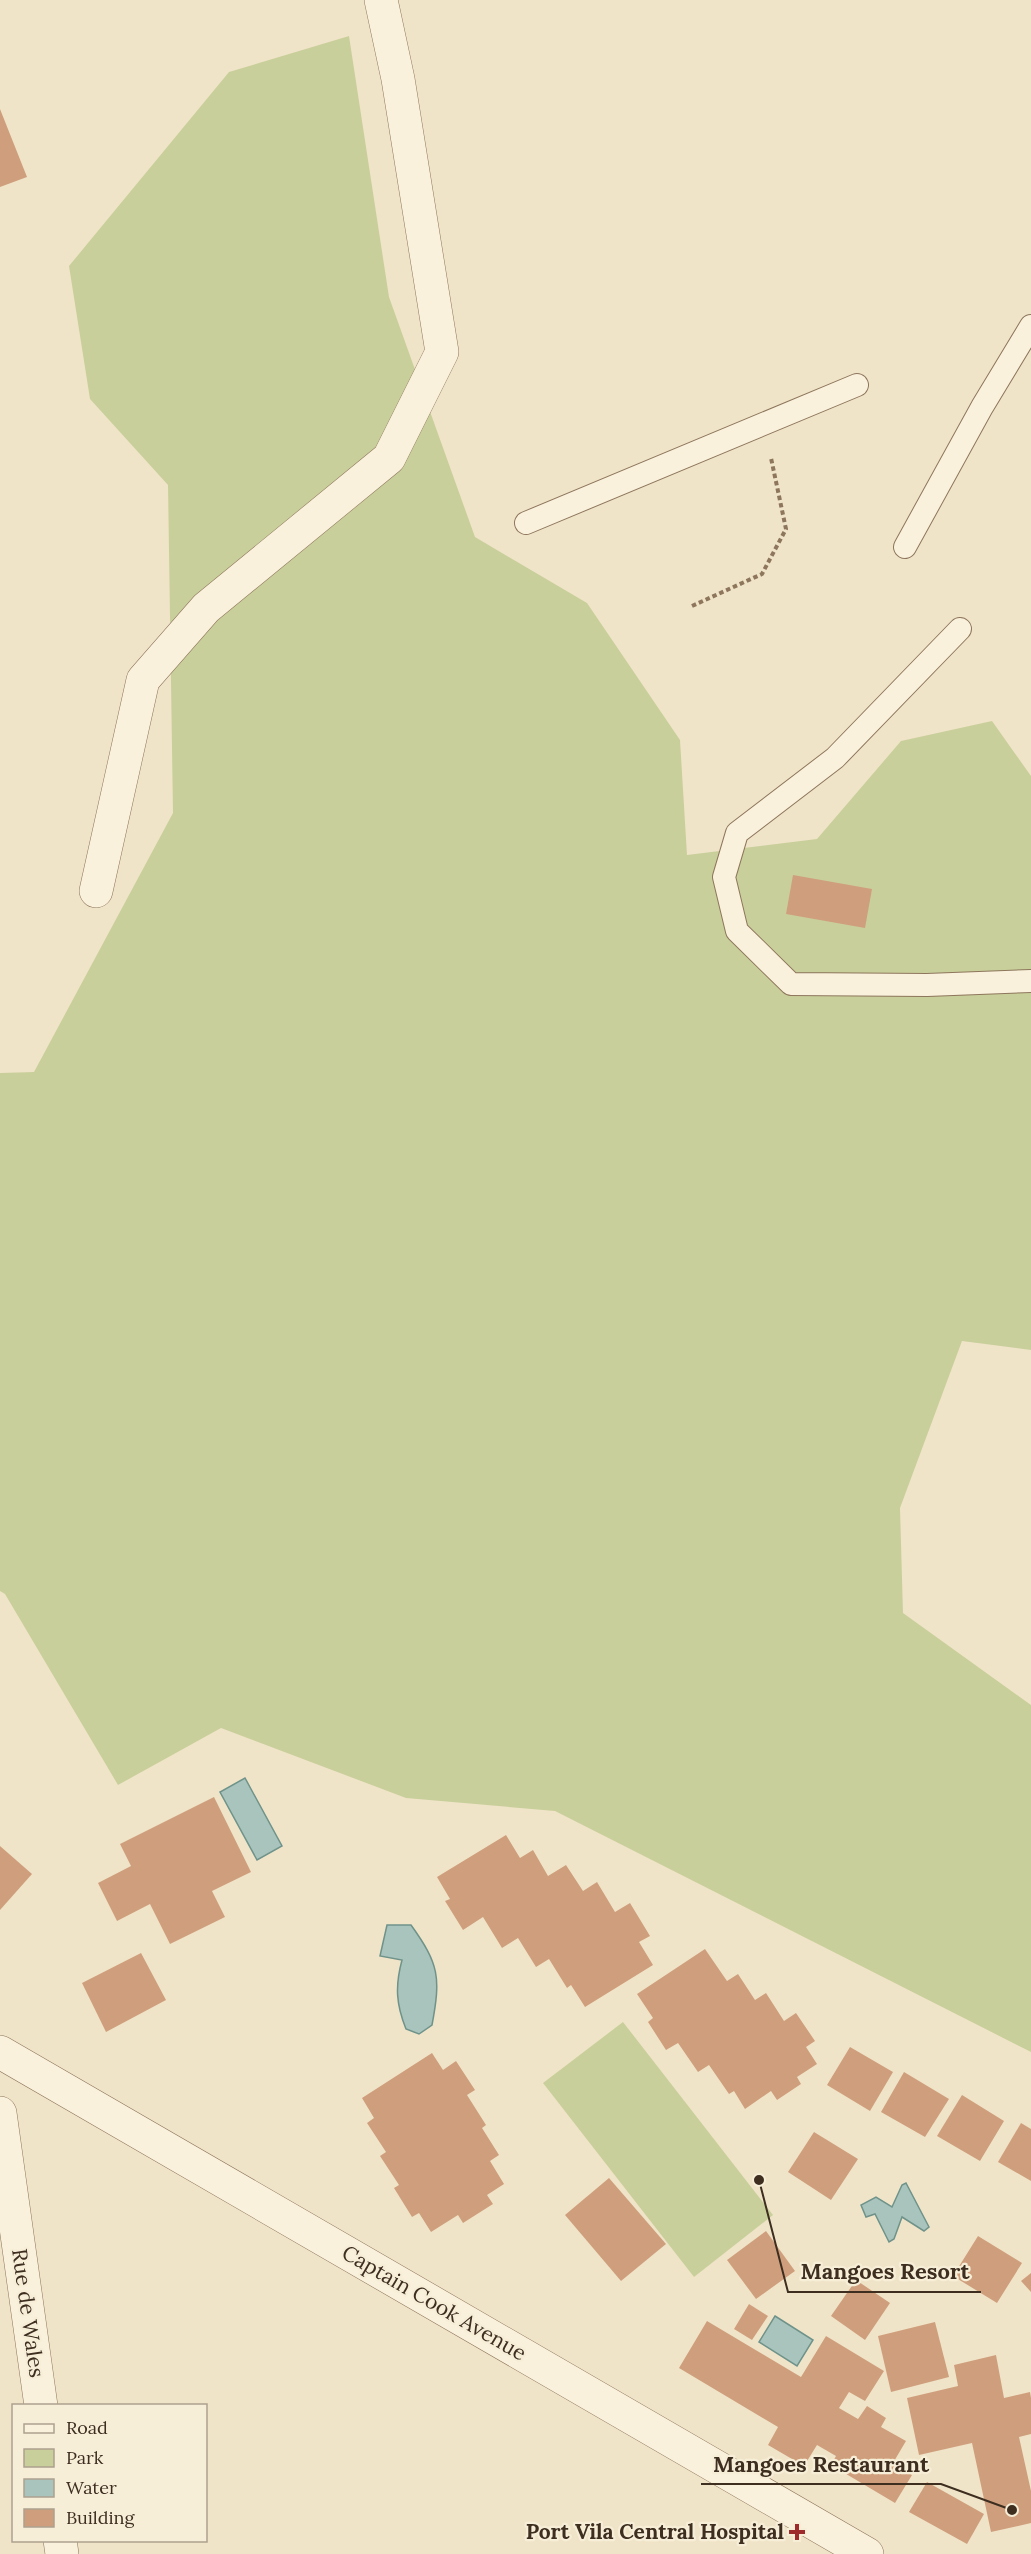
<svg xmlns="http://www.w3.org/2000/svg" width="1031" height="2554" viewBox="0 0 1031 2554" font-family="Lora,serif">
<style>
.green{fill:#c9cf9b}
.water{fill:#a9c4bc;stroke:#6f938a;stroke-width:1.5}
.building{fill:#cf9f7d}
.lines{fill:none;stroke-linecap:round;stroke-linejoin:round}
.service-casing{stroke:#8d765c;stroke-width:24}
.minor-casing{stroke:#8d765c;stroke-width:34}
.path{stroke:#8d765c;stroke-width:4;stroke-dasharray:4.5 3;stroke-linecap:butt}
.service{stroke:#faf1dc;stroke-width:22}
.minor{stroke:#faf1dc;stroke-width:33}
.poi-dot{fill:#9e2a2b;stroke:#f7eed8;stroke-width:2}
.labels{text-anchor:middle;stroke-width:4.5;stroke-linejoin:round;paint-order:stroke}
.street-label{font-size:21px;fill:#3d2e20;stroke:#f7eed8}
.poi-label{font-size:21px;font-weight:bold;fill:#3d2e20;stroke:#f7eed8;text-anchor:end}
.leader{fill:none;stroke:#3d2e20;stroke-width:2}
.callout-dot{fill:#3d2e20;stroke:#f7eed8;stroke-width:2}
.callout-label{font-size:22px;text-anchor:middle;font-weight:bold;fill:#3d2e20;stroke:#f7eed8;stroke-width:4.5;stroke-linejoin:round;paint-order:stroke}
</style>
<rect width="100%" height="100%" fill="#f0e4c8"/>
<!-- green -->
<g class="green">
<path d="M349,36L389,297L475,537L587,603L680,740L687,855L817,839L901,741L992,721L1031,776V1350L962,1341L900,1508L903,1613L1031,1705V2052L555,1811L406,1798L221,1728L118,1785L5,1594L0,1591V1073L34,1072L173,813L168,485L90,399L69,266L229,72Z"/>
<path d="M623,2022L773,2215L694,2277L543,2083Z"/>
</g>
<!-- water -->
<g class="water">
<path d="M245,1778L282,1846L257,1860L220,1792Z"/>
<path d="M387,1925H411C439,1964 441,1977 432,2025L419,2034L406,2029C396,2004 395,1986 402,1960L380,1956Z"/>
<path d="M906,2183L929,2227L924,2231L902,2217L894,2239L889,2242L875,2214L866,2217L861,2205L876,2197L892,2207L902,2185Z"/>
<path d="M775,2316L813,2340L797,2366L759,2342Z"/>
</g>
<!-- building -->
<g class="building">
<path d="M0,109L27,177L0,187Z"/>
<path d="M793,875L872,889L865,928L786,914Z"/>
<path d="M214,1797L251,1872L212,1891L225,1917L170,1944L150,1904L117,1921L98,1883L131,1866L120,1844Z"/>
<path d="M506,1835L520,1858L533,1850L548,1876L566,1865L583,1891L597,1882L615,1912L630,1903L650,1936L639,1942L653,1965L585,2007L571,1985L567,1988L549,1959L536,1967L518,1938L502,1948L483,1917L463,1930L445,1901L450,1899L437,1877Z"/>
<path d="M0,1846L32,1874L0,1910Z"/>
<path d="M705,1949L727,1981L738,1974L755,2000L766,1993L784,2021L796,2013L815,2041L806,2047L817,2064L797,2077L801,2084L777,2100L771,2091L745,2109L734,2091L729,2094L709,2065L698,2072L678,2043L666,2050L648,2022L653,2018L637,1994Z"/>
<path d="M141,1953L166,2000L106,2032L82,1983Z"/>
<path d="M850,2047L893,2072L870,2111L827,2085Z"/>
<path d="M432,2053L443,2070L456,2061L475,2090L467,2095L486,2125L482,2128L499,2155L490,2161L504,2184L487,2195L493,2204L463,2223L458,2215L431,2232L419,2213L412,2217L394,2188L399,2185L380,2156L386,2152L367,2123L374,2118L362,2098Z"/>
<path d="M904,2072L949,2099L925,2137L881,2112Z"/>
<path d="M962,2095L1004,2121L980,2161L937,2136Z"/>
<path d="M1021,2123L1031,2129V2181L998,2162Z"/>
<path d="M814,2132L858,2159L831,2200L788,2172Z"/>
<path d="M609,2178L666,2244L621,2281L565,2215Z"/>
<path d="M766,2231L795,2271L756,2299L727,2260Z"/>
<path d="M978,2236L1022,2263L997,2303L953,2276Z"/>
<path d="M1031,2273V2292L1021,2281Z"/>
<path d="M856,2280L890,2303L865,2340L831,2316Z"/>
<path d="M749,2304L768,2316L752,2340L734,2329Z"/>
<path d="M707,2321L801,2377L826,2336L884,2371L865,2401L849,2392L839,2408L858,2419L867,2406L886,2418L881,2427L906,2441L893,2463L912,2475L895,2503L831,2465L836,2456L817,2445L804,2466L768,2445L778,2427L679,2368Z"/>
<path d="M935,2322L949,2377L891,2392L878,2336Z"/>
<path d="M996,2355L1004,2398L1030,2392L1031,2398V2434L1019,2437L1031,2491V2523L991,2532L972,2443L919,2455L907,2398L958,2386L954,2365Z"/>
<path d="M927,2482L984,2514L967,2544L909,2512Z"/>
</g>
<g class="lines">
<!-- service casing -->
<g class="service-casing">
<g id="service">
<path d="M526,523L857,385"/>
<path d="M905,547L982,407L1031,326"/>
<path d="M960,629L835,758L737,833L724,877L737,931L791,984L927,985L1031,981"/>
</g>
</g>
<!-- minor casing -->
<g class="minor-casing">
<g id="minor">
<path d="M96,891L143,680L206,608L389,458L442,352L398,79L381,0"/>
<path d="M0,2052L867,2554"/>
<path d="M0,2113L41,2406"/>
<path d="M60,2540L62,2554"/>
</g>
</g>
<!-- path -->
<path class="path" d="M692,606L762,574L786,529L771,458"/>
<!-- service -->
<use href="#service" class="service"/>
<!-- minor -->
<use href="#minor" class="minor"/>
</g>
<!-- markers -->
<path class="poi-dot" d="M794 2523h6v6h6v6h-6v6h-6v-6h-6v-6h6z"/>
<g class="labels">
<!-- street labels -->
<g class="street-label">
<text transform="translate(434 2303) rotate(30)" y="7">Captain Cook Avenue</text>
<text transform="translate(28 2313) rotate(82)" y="7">Rue de Wales</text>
</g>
<!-- poi labels -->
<g class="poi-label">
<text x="784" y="2539">Port Vila Central Hospital</text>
</g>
</g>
<!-- callouts -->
<path class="leader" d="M759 2180L788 2292H981M1012 2510L941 2484H701"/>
<g class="callout-dot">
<circle cx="759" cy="2180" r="6"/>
<circle cx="1012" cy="2510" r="6"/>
</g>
<g class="callout-label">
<text x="885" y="2279">Mangoes Resort</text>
<text x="821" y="2472">Mangoes Restaurant</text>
</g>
<!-- legend -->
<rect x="12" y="2404" width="195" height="138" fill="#f7eed8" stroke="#ada18e" stroke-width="1.5"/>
<rect x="24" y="2424" width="30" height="9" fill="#faf1dc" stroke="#ada18e" stroke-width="1.5"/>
<text x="66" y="2434" font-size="18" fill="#3d2e20">Road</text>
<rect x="24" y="2449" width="30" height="18" fill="#c9cf9b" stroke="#ada18e" stroke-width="1.5"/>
<text x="66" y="2464" font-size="18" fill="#3d2e20">Park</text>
<rect x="24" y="2479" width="30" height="18" fill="#a9c4bc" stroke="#ada18e" stroke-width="1.5"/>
<text x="66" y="2494" font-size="18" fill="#3d2e20">Water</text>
<rect x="24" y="2509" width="30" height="18" fill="#cf9f7d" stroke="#ada18e" stroke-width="1.5"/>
<text x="66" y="2524" font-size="18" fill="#3d2e20">Building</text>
</svg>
